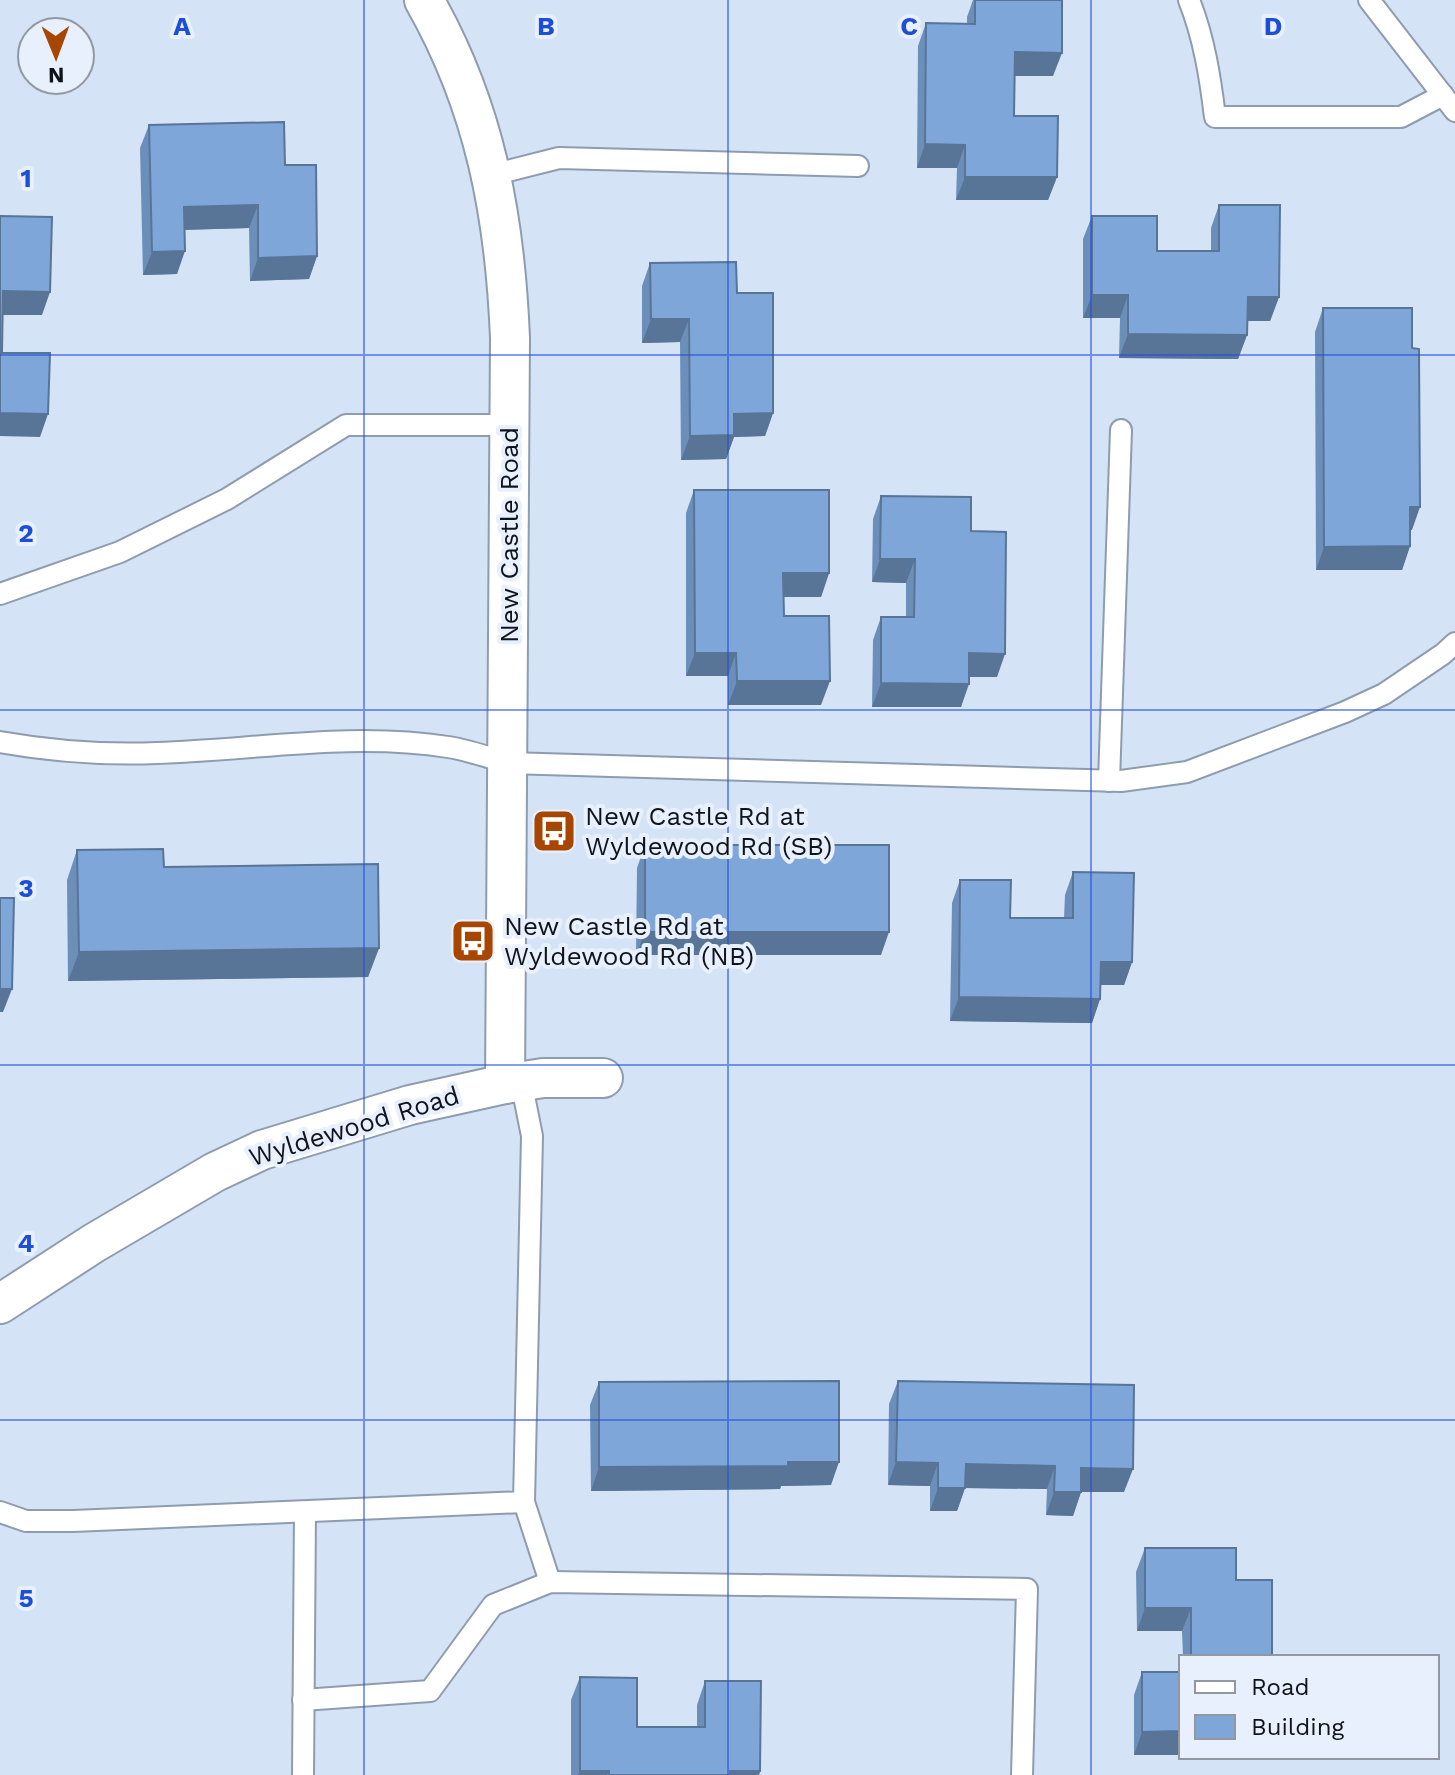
<svg xmlns="http://www.w3.org/2000/svg" width="1455" height="1775" viewBox="0 0 1455 1775" font-family="'Work Sans',sans-serif">
<style>
.lines{fill:none;stroke-linecap:round;stroke-linejoin:round}
.lane-casing{stroke:#8e9cae;stroke-width:24}
.street-casing{stroke:#8e9cae;stroke-width:42}
.lane{stroke:#fff;stroke-width:20}
.street{stroke:#fff;stroke-width:38}
.wall{fill:#6c8fba}
.shaded-wall{fill:#587497}
.building{fill:#7ea6d8;stroke:#587497;stroke-width:2}
.grid{fill:none;stroke:#1d4ed8;stroke-width:2;stroke-opacity:0.55}
.labels{text-anchor:middle;stroke-width:8;stroke-linejoin:round;paint-order:stroke}
.street-label{font-size:26px;fill:#0f141b;stroke:#e7f0fc}
.poi-label{font-size:26px;fill:#0f141b;stroke:#e7f0fc;text-anchor:start}
.grid-label{font-size:26px;text-anchor:middle;font-weight:bold;fill:#1d4ed8;stroke:#e7f0fc;stroke-width:8;stroke-linejoin:round;paint-order:stroke}
</style>
<rect width="100%" height="100%" fill="#d5e3f6"/>
<g class="lines">
<!-- lane casing -->
<g class="lane-casing">
<g id="lane">
<path d="M1189,0C1204,38 1210,76 1215,117H1401L1443,95"/>
<path d="M1369,0L1455,111"/>
<path d="M492,175L559,158L858,166"/>
<path d="M0,594L120,552L227,499L346,425H509"/>
<path d="M0,742C51,751 105,755 157,753C254,750 351,732 448,747C468,750 488,757 507,763L1121,781L1187,772L1345,712L1384,694L1443,654L1455,643"/>
<path d="M1109,781L1121,430"/>
<path d="M524,1502L550,1582"/>
<path d="M0,1512L26,1521H73L524,1502L532,1136L521,1081"/>
<path d="M303,1700L430,1691L493,1605L550,1582L1027,1589L1022,1775"/>
<path d="M303,1775L305,1512"/>
</g>
</g>
<!-- street casing -->
<g class="street-casing">
<g id="street">
<path d="M424,0C485,107 505,216 510,338L505,1084"/>
<path d="M0,1304L94,1243L215,1172L262,1150L410,1105L505,1084L543,1078H603"/>
</g>
</g>
<!-- lane -->
<use href="#lane" class="lane"/>
<!-- street -->
<use href="#street" class="street"/>
</g>
<!-- wall -->
<g class="wall">
<path d="M973,0H1062L1053,76H1015L1014,116L1057,177L1048,200H956L957,168H917L918,46L926,23L967,24V17Z"/>
<path d="M149,125L285,165L317,256L309,279L250,281L249,228L185,230L177,274L143,275L140,148Z"/>
<path d="M1219,205L1279,297L1270,321H1247V335L1238,359L1119,358L1120,318H1083V239L1092,216L1157,251H1211V228Z"/>
<path d="M650,263L737,293L773,413L765,436L734,437L726,459L681,460L680,342L642,343V286Z"/>
<path d="M1323,308L1412,530H1410V546L1402,570H1316L1315,332Z"/>
<path d="M694,490L829,573L821,597H783L784,616L821,705H728V676H686V513Z"/>
<path d="M881,496L971,531L997,677H969L961,707H872L873,640L881,617H906V583L872,582L873,519Z"/>
<path d="M645,845L881,955H636L637,868Z"/>
<path d="M77,850L164,867L379,948L368,977L68,981L67,880Z"/>
<path d="M1073,872L1132,962L1124,985H1100V999L1092,1023L950,1021L952,903L960,880L1010,918H1064L1065,895Z"/>
<path d="M898,1381L1124,1492H1081L1073,1516L1046,1515L1047,1489L965,1488L957,1511H930V1486L888,1485L889,1404Z"/>
<path d="M599,1382L831,1485L781,1486L780,1489L591,1491L590,1405Z"/>
<path d="M1145,1548L1236,1580L1272,1657H1183L1182,1631H1137L1136,1572Z"/>
<path d="M1142,1672H1181V1755H1134V1695Z"/>
<path d="M580,1677L637,1727H697V1705L705,1681L760,1771L759,1775H571V1700Z"/>
</g>
<!-- shaded-wall -->
<g class="shaded-wall">
<path d="M1015,52L1062,53L1053,76H1006Z"/>
<path d="M925,144L965,145L957,168H917Z"/>
<path d="M965,177H1057L1048,200H956Z"/>
<path d="M258,205L249,228L176,230L184,207Z"/>
<path d="M185,251L177,274L143,275L152,252Z"/>
<path d="M317,256L309,279L250,281L258,258Z"/>
<path d="M3,291L50,292L42,315H0Z"/>
<path d="M1092,295H1128L1120,318H1083Z"/>
<path d="M1248,297H1279L1270,321H1239Z"/>
<path d="M651,319H689L680,342L642,343Z"/>
<path d="M1128,334L1247,335L1238,359L1119,358Z"/>
<path d="M0,413L48,414L40,437L0,436Z"/>
<path d="M773,413L765,436L734,437L726,459L681,460L690,436L734,414Z"/>
<path d="M1410,507H1420L1412,530H1402Z"/>
<path d="M1410,546L1402,570H1316L1324,547Z"/>
<path d="M880,559H915L906,583L872,582Z"/>
<path d="M783,573H829L821,597H775Z"/>
<path d="M695,653H736L728,676H686Z"/>
<path d="M969,653L1005,654L997,677H961Z"/>
<path d="M737,681H830L821,705H728Z"/>
<path d="M881,683L969,684L961,707H872Z"/>
<path d="M645,932H889L881,955H636Z"/>
<path d="M379,948L368,977L68,981L79,952Z"/>
<path d="M1101,962H1132L1124,985H1092Z"/>
<path d="M0,989H12L3,1012H0Z"/>
<path d="M959,997L1100,999L1092,1023L950,1021Z"/>
<path d="M839,1462L831,1485L781,1486L780,1489L591,1491L599,1467Z"/>
<path d="M896,1462L938,1463L930,1486L888,1485Z"/>
<path d="M966,1464L1055,1466L1047,1489L965,1488L957,1511H930L938,1488Z"/>
<path d="M1081,1468L1133,1469L1124,1492H1073Z"/>
<path d="M1054,1492H1081L1073,1516L1046,1515Z"/>
<path d="M1145,1608H1191L1182,1631H1137Z"/>
<path d="M1181,1731V1755H1134L1142,1732Z"/>
<path d="M580,1771H609L607,1775H578Z"/>
<path d="M730,1771H760L759,1775H729Z"/>
</g>
<!-- building -->
<g class="building">
<path d="M975,0H1062V53L1015,52L1014,116H1058L1057,177H965V145L925,144L926,23L975,24Z"/>
<path d="M284,122L285,165H316L317,256L258,258V205L184,207L185,251L152,252L149,125Z"/>
<path d="M1219,205H1280L1279,297H1248L1247,335L1128,334V295H1092V216H1157V251H1219Z"/>
<path d="M0,216L52,217L50,292L3,291L2,353H50L48,414L0,413Z"/>
<path d="M736,262L737,293H773V413L734,414V435L690,436L689,319H651L650,263Z"/>
<path d="M1323,308H1412V348L1419,349L1420,507H1410V546L1324,547Z"/>
<path d="M694,490H829V573H783L784,616H829L830,681H737L736,653H695Z"/>
<path d="M881,496L971,497V531L1006,532L1005,654L969,653V684L881,683V617H914L915,559H880Z"/>
<rect x="645" y="845" width="244" height="87"/>
<path d="M163,849L164,867L378,864L379,948L79,952L77,850Z"/>
<path d="M1073,872L1134,873L1132,962H1101L1100,999L959,997L960,880H1011L1010,918H1073Z"/>
<path d="M0,898H14L12,989H0Z"/>
<path d="M839,1381V1462H788V1466L599,1467V1382Z"/>
<path d="M898,1381L1134,1385L1133,1469L1081,1468V1492H1054L1055,1466L966,1464L965,1488H938V1463L896,1462Z"/>
<path d="M1145,1548H1236V1580H1272V1657H1191V1608H1145Z"/>
<path d="M1142,1672H1181V1731L1142,1732Z"/>
<path d="M580,1677L637,1678V1727H705V1681H761L760,1771H730V1775H609V1771H580Z"/>
</g>
<!-- grid -->
<path class="grid" d="M364,0V1775M728,0V1775M1091,0V1775M0,355H1455M0,710H1455M0,1065H1455M0,1420H1455"/>
<!-- icons -->
<defs>
<g id="bus-square" transform="scale(2.3)"><rect x="-9" y="-9" width="18" height="18" rx="4" fill="#a74600" stroke="#e7f0fc"/><path d="M-5-6H5V4H4V6H2V4H-2V6H-4V4H-5ZM-3.5-4V0h7V-4ZM-3.5 1.2v1.5H-2V1.2ZM2 1.2v1.5H3.5V1.2Z" fill="#fff"/></g>
</defs>
<g fill-rule="evenodd">
<use href="#bus-square" x="554" y="831"/>
<use href="#bus-square" x="473" y="941"/>
</g>
<g class="labels">
<!-- street labels -->
<g class="street-label">
<text transform="translate(509 535) rotate(-90)" y="9">New Castle Road</text>
<text transform="translate(354 1126) rotate(-17)" y="9">Wyldewood Road</text>
</g>
<!-- poi labels -->
<g class="poi-label">
<text x="585" y="825">New Castle Rd at<tspan x="585" dy="30">Wyldewood Rd (SB)</tspan></text>
<text x="504" y="935">New Castle Rd at<tspan x="504" dy="30">Wyldewood Rd (NB)</tspan></text>
</g>
</g>
<g class="grid-label">
<text x="182" y="35">A</text>
<text x="546" y="35">B</text>
<text x="909" y="35">C</text>
<text x="1273" y="35">D</text>
<text x="26" y="187">1</text>
<text x="26" y="542">2</text>
<text x="26" y="897">3</text>
<text x="26" y="1252">4</text>
<text x="26" y="1607">5</text>
</g>
<!-- legend -->
<rect x="1179" y="1655" width="260" height="104" fill="#e7f0fc" stroke="#9198a2" stroke-width="2"/>
<rect x="1195" y="1681" width="40" height="12" fill="#ffffff" stroke="#9198a2" stroke-width="2"/>
<text x="1251" y="1695" font-size="24" fill="#0f141b">Road</text>
<rect x="1195" y="1715" width="40" height="24" fill="#7ea6d8" stroke="#9198a2" stroke-width="2"/>
<text x="1251" y="1735" font-size="24" fill="#0f141b">Building</text>
<!-- north arrow -->
<g transform="translate(56 56) rotate(179)"><circle r="38" fill="#e7f0fc" stroke="#9198a2" stroke-width="2"/>
<path d="M0-6L14 30L0 20L-14 30Z" fill="#a74600"/>
<text y="-12" font-size="22" font-weight="bold" text-anchor="middle" fill="#0f141b">N</text>
</g>
</svg>
